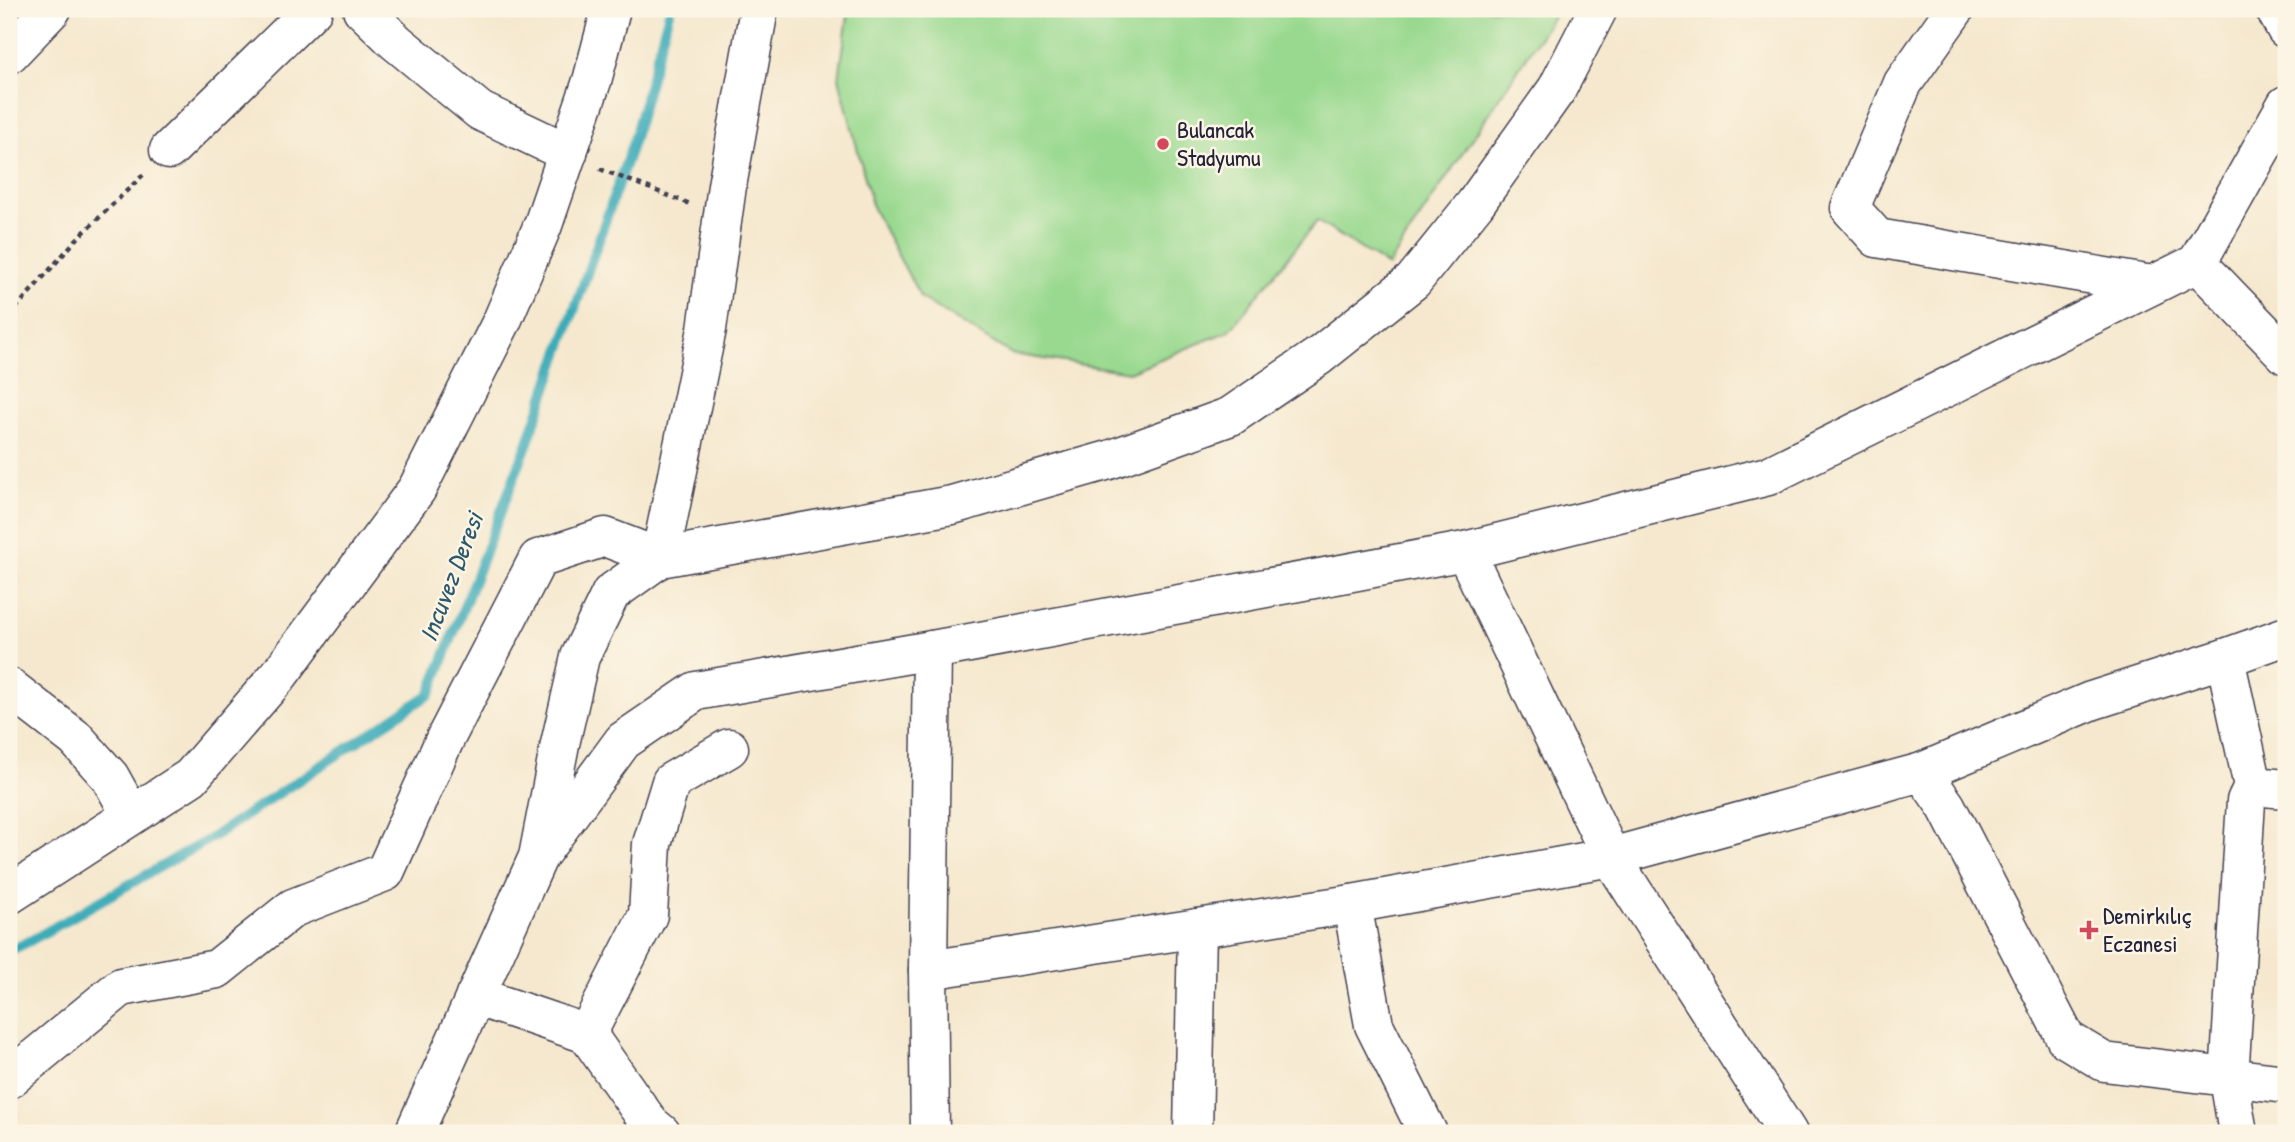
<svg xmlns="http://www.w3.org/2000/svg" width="2295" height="1142" viewBox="0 0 2295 1142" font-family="'Patrick Hand',sans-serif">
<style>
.grass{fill:#99d98f;stroke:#5e7e65;stroke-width:2}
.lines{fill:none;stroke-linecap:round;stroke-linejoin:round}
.stream{stroke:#3cacb9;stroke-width:10}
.minor-casing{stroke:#424051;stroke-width:41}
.path{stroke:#424051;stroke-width:4.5;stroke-dasharray:5 5;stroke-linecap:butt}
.minor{stroke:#fff;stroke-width:38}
.poi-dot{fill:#d1495b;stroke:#fcf5e5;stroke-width:2.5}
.labels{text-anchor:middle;stroke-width:5;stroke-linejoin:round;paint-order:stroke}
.poi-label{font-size:24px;fill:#22223b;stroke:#fcf5e5;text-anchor:start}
.water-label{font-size:26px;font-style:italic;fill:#2c596d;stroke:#fcf5e5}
</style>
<rect width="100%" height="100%" fill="#fcf5e5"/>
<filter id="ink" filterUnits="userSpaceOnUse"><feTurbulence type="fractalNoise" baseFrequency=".0143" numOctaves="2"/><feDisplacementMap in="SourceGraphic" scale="14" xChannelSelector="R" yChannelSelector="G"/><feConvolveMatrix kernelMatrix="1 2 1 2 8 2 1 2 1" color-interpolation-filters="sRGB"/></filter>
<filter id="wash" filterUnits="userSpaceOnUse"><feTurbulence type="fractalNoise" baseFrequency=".00686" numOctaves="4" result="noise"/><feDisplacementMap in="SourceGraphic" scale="28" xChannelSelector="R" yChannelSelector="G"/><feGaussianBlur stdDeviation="1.57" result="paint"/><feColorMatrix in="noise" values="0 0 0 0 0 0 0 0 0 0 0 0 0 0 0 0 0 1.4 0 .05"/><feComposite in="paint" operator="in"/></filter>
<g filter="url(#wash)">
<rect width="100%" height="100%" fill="#f5e8ce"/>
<!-- grass -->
<path class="grass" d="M849,9H1558L1388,266L1317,221L1229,331L1129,372L1012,354L921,298L873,209L839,78Z"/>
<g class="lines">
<!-- stream -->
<path class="stream" d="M9,951L30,941L211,838L430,694L528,442L632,145L670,9"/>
</g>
</g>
<g filter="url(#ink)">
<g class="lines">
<!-- minor casing -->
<g class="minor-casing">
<g id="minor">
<path d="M362,9L396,42L480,111L568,153"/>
<path d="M1955,9L1903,83L1850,208L1877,238L2152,285"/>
<path d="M2275,9L2286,29"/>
<path d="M9,54L52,9"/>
<path d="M169,150L313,9"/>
<path d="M2197,263L2286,355"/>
<path d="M1465,551L1611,857L1788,1133"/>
<path d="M2225,658L2253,786L2246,801L2229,1079L2238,1133"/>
<path d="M9,687L76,739L110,777L131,815"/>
<path d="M1922,772L1946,806L2066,1039L2104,1062L2286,1084"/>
<path d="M2253,786L2286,789"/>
<path d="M538,857L623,741L696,691L932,650L1465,551L1768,476L2197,263L2286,105"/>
<path d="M9,895L191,777L279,675L417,489L502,321L543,225L592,81L611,9"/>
<path d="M1352,904L1374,1025L1428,1133"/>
<path d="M928,970L1352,904L1611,857L1922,772L2091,701L2225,658L2286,636"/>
<path d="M475,996L587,1034L650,1124L661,1133"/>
<path d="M587,1034L648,915L652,844L671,782L729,748"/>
<path d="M9,1079L121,987L217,969L293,908L385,872L445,739L538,559L605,537L660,558L707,329L727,186L759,9"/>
<path d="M414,1133L538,857L560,744L580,657L611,593L660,558L952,505L1109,460L1231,416L1319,356L1413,281L1475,204L1557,89L1598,9"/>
<path d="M930,1133L928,970L932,650"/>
<path d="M1193,1133L1197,928"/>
</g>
</g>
<!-- path -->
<g class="path">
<path d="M600,169L690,204"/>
<path d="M9,316L75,241L143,175"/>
</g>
<!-- minor -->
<use href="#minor" class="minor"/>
</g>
</g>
<!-- markers -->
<g class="poi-dot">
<circle cx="1163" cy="144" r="7"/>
<path d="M2085.5 919.5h7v7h7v7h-7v7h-7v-7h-7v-7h7z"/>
</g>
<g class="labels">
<!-- poi labels -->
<g class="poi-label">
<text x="1177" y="138">Bulancak<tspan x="1177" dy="28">Stadyumu</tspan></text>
<text x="2103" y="924">Demirkılıç<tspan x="2103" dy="28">Eczanesi</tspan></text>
</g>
<!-- water labels -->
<g class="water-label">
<text transform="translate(451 577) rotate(-69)" y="9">Incuvez Deresi</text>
</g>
</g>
<!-- margin -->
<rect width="2295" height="1142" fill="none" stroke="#fcf5e5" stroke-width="35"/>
</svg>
